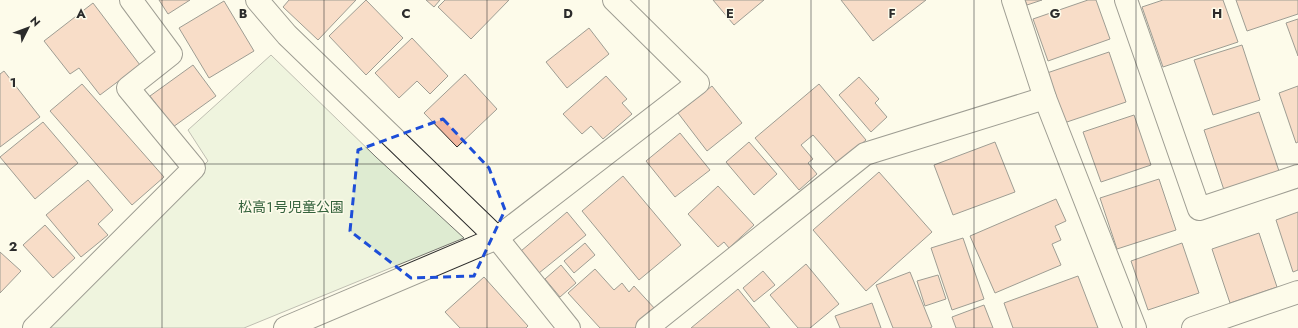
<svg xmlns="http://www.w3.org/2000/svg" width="1298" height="328" viewBox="0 0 1298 328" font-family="Jost,'Noto Sans JP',sans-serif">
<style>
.green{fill:#deebd1;stroke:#74746e}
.building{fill:#f2b8a0;stroke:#2b2b2b}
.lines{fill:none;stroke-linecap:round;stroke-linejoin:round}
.minor-casing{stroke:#2b2b2b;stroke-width:24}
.minor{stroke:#fdfbea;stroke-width:22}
.marked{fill:none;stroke:#1d4ed8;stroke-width:3;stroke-dasharray:8 5;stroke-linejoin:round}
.grid{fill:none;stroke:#2b2b2b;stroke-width:1;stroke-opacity:0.55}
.labels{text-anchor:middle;stroke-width:3;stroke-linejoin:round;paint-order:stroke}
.park-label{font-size:14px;fill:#34623c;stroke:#fdfbea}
.grid-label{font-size:13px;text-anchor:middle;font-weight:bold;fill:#2b2b2b;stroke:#fdfbea;stroke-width:3;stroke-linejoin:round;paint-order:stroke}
</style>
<rect width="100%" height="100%" fill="#fdfbea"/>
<!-- green -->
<path class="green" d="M271,55L376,157L464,238L244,328H45L208,161L188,130Z"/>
<!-- building -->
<g class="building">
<path d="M159,0H190L168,14Z"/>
<path d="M289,0H356L318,40L283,7Z"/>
<path d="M366,0L403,38L366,75L329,36Z"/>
<path d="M426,0H440L434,7Z"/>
<path d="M445,0H509L471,39L438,7Z"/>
<path d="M713,0H764L734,25Z"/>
<path d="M841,0H926L873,41Z"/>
<path d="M1025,0H1042L1027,5Z"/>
<path d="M1088,0H1096L1110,39L1048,61L1033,19Z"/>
<path d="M1163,0H1223L1238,42L1163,67L1142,7Z"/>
<path d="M1236,0H1298V14L1247,31Z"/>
<path d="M224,1L254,51L209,78L179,28Z"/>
<path d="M93,3L140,65L100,95L79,68L70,74L44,41Z"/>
<path d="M1298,19V56L1286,23Z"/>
<path d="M589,28L609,54L567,88L546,62Z"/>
<path d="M412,38L448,76L430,94L417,81L399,98L375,73Z"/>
<path d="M1242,45L1260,100L1213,115L1194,60Z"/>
<path d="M1109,52L1126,102L1061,124L1044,74Z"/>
<path d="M193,65L216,96L173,127L150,96Z"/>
<path d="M4,71L40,117L0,147V74Z"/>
<path d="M465,74L497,109L457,147L424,113Z"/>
<path d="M606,76L627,99L622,103L632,114L603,139L591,126L582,134L563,114Z"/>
<path d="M859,77L879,99L875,103L887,117L871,132L839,95Z"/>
<path d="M82,84L164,177L132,205L50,111Z"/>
<path d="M819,84L866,140L838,164L813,135L801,145L813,159L808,163L817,174L799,190L755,138Z"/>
<path d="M712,86L742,123L707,151L678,113Z"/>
<path d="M1298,86V142L1296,143L1279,93Z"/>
<path d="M1259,112L1281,177L1226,196L1204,130Z"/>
<path d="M1134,115L1151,165L1101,182L1083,132Z"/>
<path d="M43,122L78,163L35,199L0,157Z"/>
<path d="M680,133L710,170L675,197L646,161Z"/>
<path d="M749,142L777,174L754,195L726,162Z"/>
<path d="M995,142L1015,192L953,215L934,165Z"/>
<path d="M879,172L932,232L866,291L813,230Z"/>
<path d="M623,176L681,245L639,280L582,211Z"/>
<path d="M1159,179L1176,230L1117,249L1100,198Z"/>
<path d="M88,180L113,210L98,224L108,235L81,257L46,215Z"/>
<path d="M718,186L754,225L729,248L724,242L718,247L688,214Z"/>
<path d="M1056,199L1066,221L1055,226L1061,240L1052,244L1061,265L995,293L970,236Z"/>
<path d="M567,212L586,235L539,273L521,251Z"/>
<path d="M1298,212V270L1293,272L1276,220Z"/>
<path d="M45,225L75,258L53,278L23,245Z"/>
<path d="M1259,233L1277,287L1230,303L1212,249Z"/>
<path d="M963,238L984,299L952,310L931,248Z"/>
<path d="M585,243L595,255L574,273L564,261Z"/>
<path d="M1182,243L1199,293L1148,310L1131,261Z"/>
<path d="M0,252L21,271L0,293Z"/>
<path d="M806,264L839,304L810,328H798L770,295Z"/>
<path d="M561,265L576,283L560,297L545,279Z"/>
<path d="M595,269L614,290L622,283L629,292L634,286L656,310L636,328H600L568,293Z"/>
<path d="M763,271L775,285L754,302L743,288Z"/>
<path d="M910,272L932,327L930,328H893L876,285Z"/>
<path d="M938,275L946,299L925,306L917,281Z"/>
<path d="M1078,276L1098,328H1013L1004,303Z"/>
<path d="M484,277L528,326L526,328H460L445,312Z"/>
<path d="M738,289L770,328H691Z"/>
<path d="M872,303L881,328H840L835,316Z"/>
<path d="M984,305L993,328H956L952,317Z"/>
</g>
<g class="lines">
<!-- minor casing -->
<g class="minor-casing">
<g id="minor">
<path d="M257,0L287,35L497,238L569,328"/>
<path d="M1013,0L1045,98L1135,328"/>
<path d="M1126,0L1199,209L1298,176"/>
<path d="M34,328L194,168L128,88L171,54L131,0"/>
<path d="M285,328L497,238L698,83L614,0"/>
<path d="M647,328L865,154L1045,98"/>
<path d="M1193,328L1298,292"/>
</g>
</g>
<!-- minor -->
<use href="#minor" class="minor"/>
</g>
<!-- marked area -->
<path d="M0 0H1298V328H0ZM443,119L489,168L505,210L474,276L411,278L350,231L358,150Z" fill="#fdfbea" fill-opacity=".55" fill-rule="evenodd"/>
<path class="marked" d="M443,119L489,168L505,210L474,276L411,278L350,231L358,150Z"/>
<!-- grid -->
<path class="grid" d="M162,0V328M324,0V328M487,0V328M649,0V328M811,0V328M974,0V328M1136,0V328M0,164H1298"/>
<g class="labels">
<!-- park labels -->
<g class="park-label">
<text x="291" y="212">松高１号児童公園</text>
</g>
</g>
<g class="grid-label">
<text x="81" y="18">A</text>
<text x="243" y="18">B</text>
<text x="406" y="18">C</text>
<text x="568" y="18">D</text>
<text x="730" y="18">E</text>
<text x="892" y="18">F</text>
<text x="1055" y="18">G</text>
<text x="1217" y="18">H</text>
<text x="13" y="87">1</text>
<text x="13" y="251">2</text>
</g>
<!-- north arrow -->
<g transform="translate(28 28) rotate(48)" stroke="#fdfbea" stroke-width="3" paint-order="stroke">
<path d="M0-3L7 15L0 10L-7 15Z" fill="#2b2b2b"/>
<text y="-6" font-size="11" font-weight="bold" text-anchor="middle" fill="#2b2b2b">N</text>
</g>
</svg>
